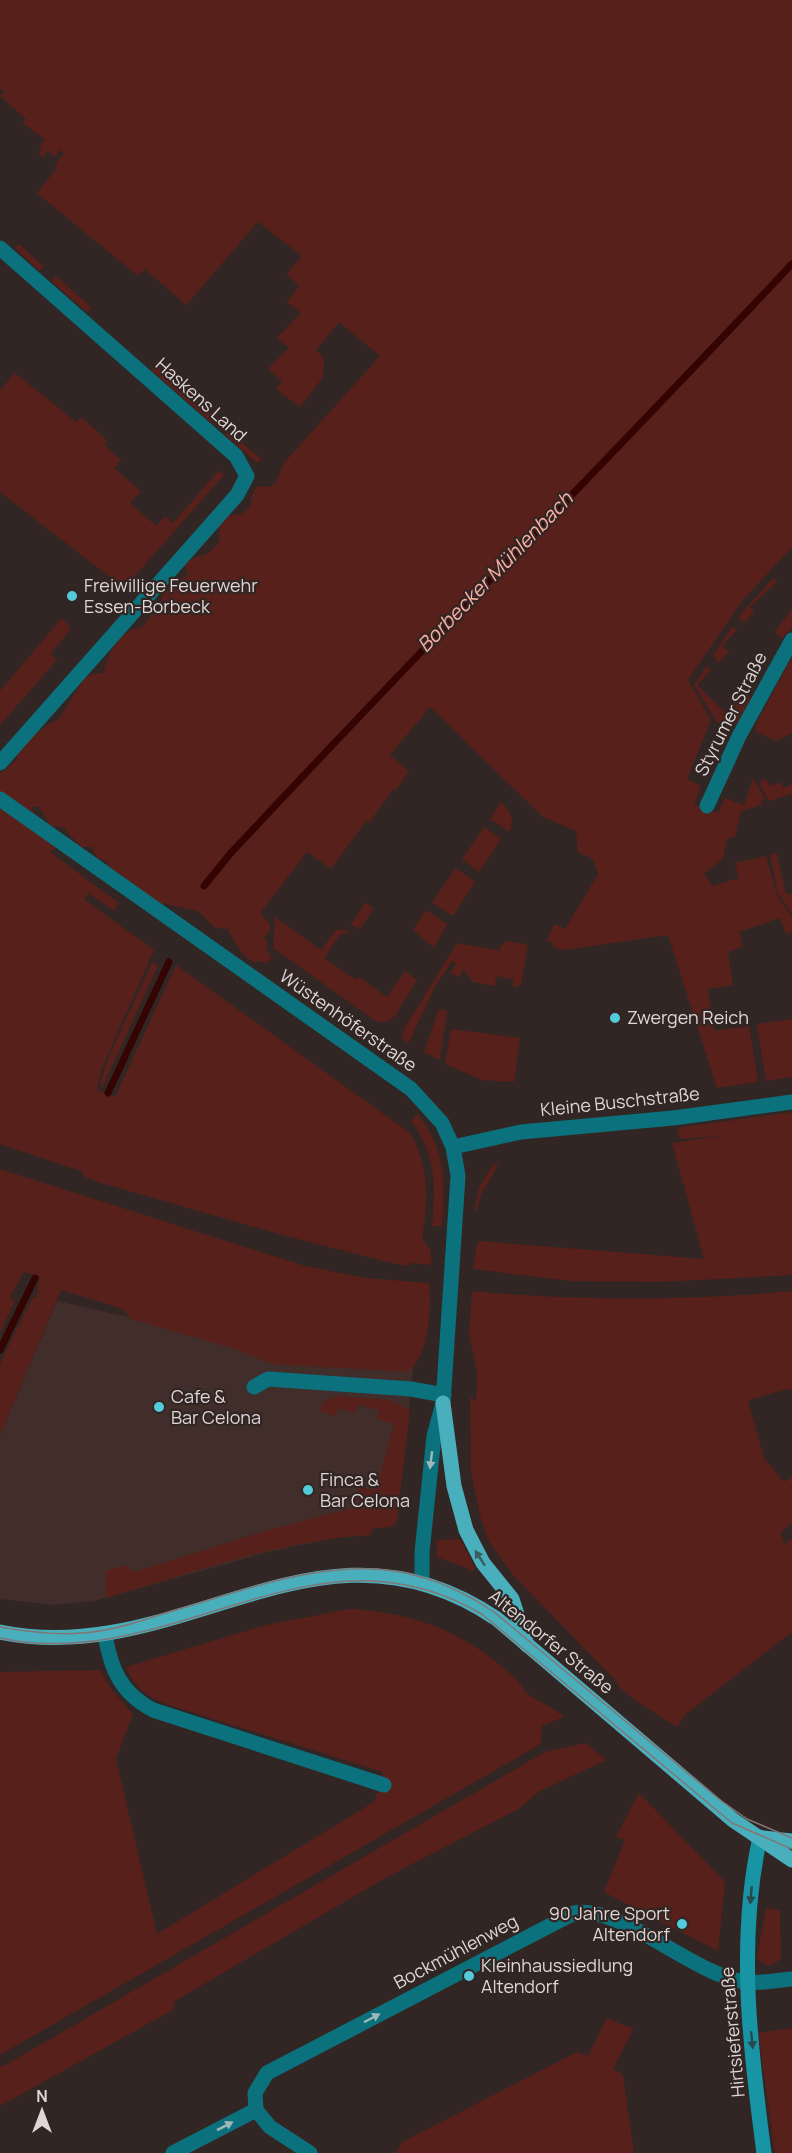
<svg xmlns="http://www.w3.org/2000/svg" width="792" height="2153" viewBox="0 0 792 2153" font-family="Manrope,sans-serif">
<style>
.built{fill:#412e2b}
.green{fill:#57201a}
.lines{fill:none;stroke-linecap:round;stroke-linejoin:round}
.stream{stroke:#340403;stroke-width:7}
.minor{stroke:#0b717d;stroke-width:15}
.secondary{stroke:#1895a5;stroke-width:15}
.primary{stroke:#49afbd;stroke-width:15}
.tram{stroke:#817675;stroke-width:1.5}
.oneway{fill:#9fb8bb}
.oneway2{fill:#3b5d61}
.oneway3{fill:#2a474b}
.poi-dot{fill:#53cbdb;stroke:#322624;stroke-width:2}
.labels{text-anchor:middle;stroke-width:4.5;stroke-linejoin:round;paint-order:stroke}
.street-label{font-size:18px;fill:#dfd6d5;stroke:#322624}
.poi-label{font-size:18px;fill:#dfd6d5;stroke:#322624;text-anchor:start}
.water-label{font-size:20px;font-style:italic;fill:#fcaea3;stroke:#322624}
</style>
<rect width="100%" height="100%" fill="#322624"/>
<!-- built -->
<path class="built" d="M57,1301L323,1361L413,1368L397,1521L392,1527L372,1528L371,1535L343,1536L268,1552L94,1601L54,1605L0,1599V1435Z"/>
<!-- green -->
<g class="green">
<path d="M0,0H792V547L742,601L688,680L711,720L687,779L701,786L694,804L718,813L725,798L744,805L753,778L765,799L761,800L762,805L741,811L735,837L727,838L723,859L704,874L712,886L739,878L735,863L766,856L777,895L792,917V932L786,934L780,918L739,932L743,946L728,952L733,985L708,989L714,1031L749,1026L758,1082L717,1088L668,935L564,950L553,947L552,942L546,941L555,924L565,929L598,874L593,859L578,852L576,831L543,817L430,707L390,755L409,771L395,791L393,789L369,823L366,821L331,869L307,852L260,913L270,924L269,932L264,937L268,943L266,949L272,957L267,964L261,961L255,963C239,954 237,943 227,929L215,928L198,911L160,903L110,868L106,861L97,858L92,847H81L63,827L51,826L39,806L31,807L42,829L57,847L50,852L119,903L114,911L88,893L85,900L154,950L102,1068L97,1090L115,1097L176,965L410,1133C430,1166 428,1202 422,1239L430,1249L432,1265L410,1263L409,1266L392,1263L286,1236L98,1182L82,1176L84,1172L0,1144V774L17,760V749L49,724L59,719L84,679L91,674L104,673C108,652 120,630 142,627L153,613L155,614L159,610C160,594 171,579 188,576L184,562L209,553L219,542L220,518L243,513L250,507L252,495L257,486L270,487L277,481L283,464L380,356L339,322L316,350L324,359L323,377L300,407L276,389L282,381L268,369L289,348L277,338L301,313L287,302L299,286L287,274L302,256L258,222L186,305L145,269L138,276L37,193L57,168L55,165L64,153L60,150L55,157L48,151L43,157L39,154L42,150L39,147L45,140L23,123L26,119L0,96L4,91L0,88Z"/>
<path d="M19,244L44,267L39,271L15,248Z"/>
<path d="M56,276L91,307L87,312L52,282Z"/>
<path d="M156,365L218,420L214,425L151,370Z"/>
<path d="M15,373L76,422L81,417L108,441L104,445L121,460L114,468L141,491L130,503L156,526L165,516L173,523L219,470L224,475L124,588L0,492V390Z"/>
<path d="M229,431L261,459L257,463L225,435Z"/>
<path d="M773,578L777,582L750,607L754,612L744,623L738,617Z"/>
<path d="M792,609V627L782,639L775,632Z"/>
<path d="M62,618L71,629L51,653L57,660L0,725V691Z"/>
<path d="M732,627L737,630L722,645L729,652L718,663L713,655Z"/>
<path d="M792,657V733L776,741L756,732L755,726Z"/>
<path d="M707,665L711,670L697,685L725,712L745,691L751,698L737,723L732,726L717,722L694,685Z"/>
<path d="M766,779L770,786L781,782L784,788L792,784V794L769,801L759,783Z"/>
<path d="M501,802C511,811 515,820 509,832L490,819Z"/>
<path d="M484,827L501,839L479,872L462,859Z"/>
<path d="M770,854H777L786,894L792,893V914L777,891Z"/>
<path d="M456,868L475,882L453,916L432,902Z"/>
<path d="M366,902L374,909L359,930L351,924Z"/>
<path d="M426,910L447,924L434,948L413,930Z"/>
<path d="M275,917L321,950L336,930H349L345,935L341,933L324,958L356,980L359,977L387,997L405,971L417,980L395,1016L387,1022H377L273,948Z"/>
<path d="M508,941L528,945L521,984L513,988V979L496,976L495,986L473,982L463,969L460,977L450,973L456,964L452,961L436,985L408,1044L402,1039L404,1029L457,943L500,951L501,945Z"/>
<path d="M152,962L158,966L102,1088L100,1085L107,1061Z"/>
<path d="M439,1009L447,1011L440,1060L424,1052Z"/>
<path d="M792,1019V1077L766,1081L757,1024Z"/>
<path d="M451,1029L520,1038L514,1082L482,1080L445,1064Z"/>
<path d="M792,1112V1275L661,1282L570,1281L473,1269L478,1241L704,1259L672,1143L722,1136L680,1139L677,1128Z"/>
<path d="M417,1114C446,1147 445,1184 442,1226H432C436,1187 436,1153 411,1121Z"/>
<path d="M494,1163L498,1166L482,1192L476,1211L474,1210L479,1188Z"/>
<path d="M0,1169L305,1266L365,1278L429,1283C432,1306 429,1359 407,1372L272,1364L235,1349L131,1319L123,1309L61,1290L0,1435V1364L33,1297L36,1298L40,1277L24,1272L10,1297L15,1301L0,1333Z"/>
<path d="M472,1291C579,1301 685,1301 792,1291V1388L748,1400L764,1458L784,1482L792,1477V1523L781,1532L784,1544L792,1539V1632L686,1714L677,1727L636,1701L618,1686L619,1684L514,1576L489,1542L481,1519L471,1473L470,1397L476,1401L477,1371L469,1335Z"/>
<path d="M336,1396L390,1400L410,1410L398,1512L397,1521L392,1527L372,1528L371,1535C281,1540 192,1573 106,1598V1571L126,1565L134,1572L265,1531L363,1505L355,1498L359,1487L376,1490L394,1424L377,1419L379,1410L358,1405L355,1413L338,1408L336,1416L320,1411L323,1402Z"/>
<path d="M460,1539L475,1568L474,1571L437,1557L436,1540Z"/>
<path d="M350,1609C416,1613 465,1632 514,1677C520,1682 523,1690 529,1695C540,1703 554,1707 564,1717L542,1726L541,1743L534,1748L0,2055V1672L100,1670L111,1689L133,1714L116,1759L157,1934L374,1802L383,1772L166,1704C146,1696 134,1686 126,1667L266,1625Z"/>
<path d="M586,1743L606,1760L538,1792L520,1808L387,1877L175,2001L173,2010L0,2106V2065L2,2067L545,1752Z"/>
<path d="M639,1793L725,1882L718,1951L604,1892L625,1840L616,1837Z"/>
<path d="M766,1908L780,1910L781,1957C775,1968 764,1967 757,1958Z"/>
<path d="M607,2018L633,2029L613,2069L623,2075L634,2153H396L402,2142L577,2052L588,2056Z"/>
<path d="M792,2028V2153H775L758,2033Z"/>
</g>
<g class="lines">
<!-- stream -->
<g class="stream">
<path d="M204,886L230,854C415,655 606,462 792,264"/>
<path d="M108,1093L169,962"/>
<path d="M0,1350L35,1278"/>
</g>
<!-- minor -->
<g class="minor">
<path d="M0,248L236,456L247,476L237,495L0,763"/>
<path d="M0,799L411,1089L442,1123L453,1147L458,1176L443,1403L434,1436L422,1552V1582"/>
<path d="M707,806L739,736L792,640"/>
<path d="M453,1147L521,1132L673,1118L792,1102"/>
<path d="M254,1387L268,1379L411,1389L444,1395"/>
<path d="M105,1635C111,1670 121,1693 153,1710L384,1785"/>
<path d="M256,2110L270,2127L310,2153"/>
<path d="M173,2153L256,2110L255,2093L267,2073L574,1913C621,1904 694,1976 746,1982C760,1984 778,1980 792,1979"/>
</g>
<!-- secondary -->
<path class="secondary" d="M760,1837C737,1941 750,2048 764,2153"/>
<!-- primary -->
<g class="primary">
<path d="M443,1403L454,1486L466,1530L483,1563L512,1599L527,1645"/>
<path d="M0,1632C181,1670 320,1498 497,1619L733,1820L792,1860"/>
<path d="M763,1838L792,1841"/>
</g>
<!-- tram -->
<g class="tram">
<path d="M0,1627C35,1633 69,1637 105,1630C125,1627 146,1619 166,1613C284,1579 381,1534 494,1612L720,1800L747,1819L792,1838"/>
<path d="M0,1638C174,1675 314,1513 483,1615L732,1823L792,1849"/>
</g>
</g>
<!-- one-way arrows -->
<defs><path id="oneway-solid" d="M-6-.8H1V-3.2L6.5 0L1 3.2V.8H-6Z" transform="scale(1.5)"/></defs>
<g class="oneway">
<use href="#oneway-solid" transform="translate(431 1460) rotate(97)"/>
<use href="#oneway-solid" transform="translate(372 2018) rotate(-28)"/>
<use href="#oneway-solid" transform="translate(225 2126) rotate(-27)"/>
</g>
<use class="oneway2" href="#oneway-solid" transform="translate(480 1558) rotate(-123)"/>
<g class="oneway3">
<use href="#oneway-solid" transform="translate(751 1895) rotate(95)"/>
<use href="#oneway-solid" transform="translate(752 2040) rotate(84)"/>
</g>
<!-- markers -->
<g class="poi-dot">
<circle cx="72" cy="596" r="6"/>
<circle cx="615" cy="1018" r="6"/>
<circle cx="159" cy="1407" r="6"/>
<circle cx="308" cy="1490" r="6"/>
<circle cx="682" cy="1924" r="6"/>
<circle cx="469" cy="1976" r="6"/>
</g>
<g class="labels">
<!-- street labels -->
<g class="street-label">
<text transform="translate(201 400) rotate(42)" y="6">Haskens Land</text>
<text transform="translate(731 714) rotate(-63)" y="6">Styrumer Straße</text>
<text transform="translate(348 1021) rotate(35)" y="6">Wüstenhöferstraße</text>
<text transform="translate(620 1102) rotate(-6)" y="6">Kleine Buschstraße</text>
<text transform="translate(551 1642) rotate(39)" y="6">Altendorfer Straße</text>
<text transform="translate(456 1952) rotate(-28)" y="6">Bockmühlenweg</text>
<text transform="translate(733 2032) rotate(-95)" y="6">Hirtsieferstraße</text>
</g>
<!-- poi labels -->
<g class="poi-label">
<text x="84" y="592">Freiwillige Feuerwehr<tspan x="84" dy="21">Essen-Borbeck</tspan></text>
<text x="627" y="1024">Zwergen Reich</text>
<text x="171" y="1403">Cafe &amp;<tspan x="171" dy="21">Bar Celona</tspan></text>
<text x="320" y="1486">Finca &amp;<tspan x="320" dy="21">Bar Celona</tspan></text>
<text x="670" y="1920" text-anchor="end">90 Jahre Sport<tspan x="670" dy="21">Altendorf</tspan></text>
<text x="481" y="1972">Kleinhaussiedlung<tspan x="481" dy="21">Altendorf</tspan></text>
</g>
<!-- water labels -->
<g class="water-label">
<text transform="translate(495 572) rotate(-46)" y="7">Borbecker Mühlenbach</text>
</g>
</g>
<!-- north arrow -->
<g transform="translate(42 2111)" stroke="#322624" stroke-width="4.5" paint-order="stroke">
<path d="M0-4.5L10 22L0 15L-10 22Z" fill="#dfd6d5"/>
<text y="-9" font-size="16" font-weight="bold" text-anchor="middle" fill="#dfd6d5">N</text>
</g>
</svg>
